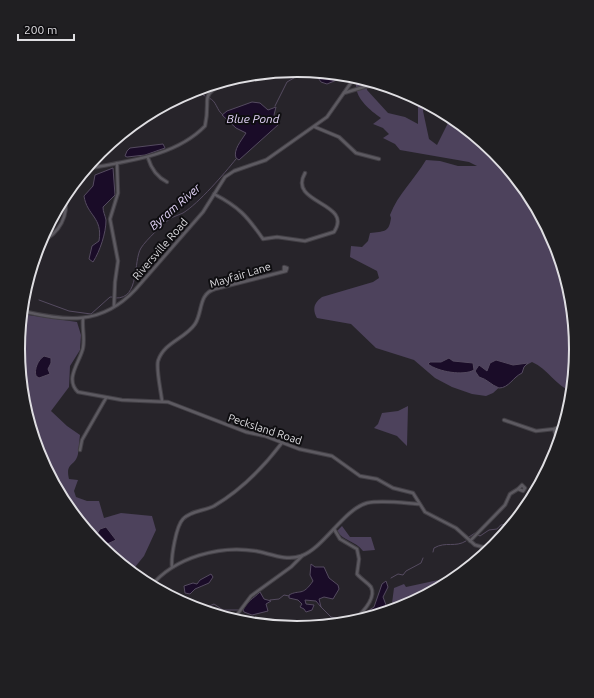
<svg xmlns="http://www.w3.org/2000/svg" width="594" height="698" viewBox="0 0 594 698" font-family="Ubuntu,sans-serif">
<style>
.green{fill:#4d425c}
.water{fill:#1a0c28;stroke:#554b60}
.lines{fill:none;stroke-linecap:round;stroke-linejoin:round}
.stream{stroke:#554b60;stroke-width:1}
.minor-casing{stroke:#423f45;stroke-width:4.5}
.minor{stroke:#5d5a61;stroke-width:2.5}
.labels{text-anchor:middle;stroke-width:4;stroke-linejoin:round;paint-order:stroke}
.street-label{font-size:11px;fill:#dfdee2;stroke:#0f0e11}
.water-label{font-size:12px;font-style:italic;fill:#e2d3f7;stroke:#0f0e11}
.rim{fill:none;stroke:#dfdee2;stroke-width:2}
</style>
<rect width="100%" height="100%" fill="#27242a"/>
<!-- green -->
<g class="green">
<path d="M358,77L366,80L367,90L388,113L405,117L418,124V99L427,104L424,106L423,111L429,139L437,145L451,117L450,116L452,117C466,129 482,139 494,152C544,202 577,279 576,350C576,364 573,378 572,392C556,386 548,369 532,362L521,368L493,393L486,396L472,394L452,387L435,378L414,360L376,348L351,324L317,318C312,309 314,303 322,297L373,282L379,278L377,271L350,257L351,246L362,247L368,241L370,233C384,231 389,233 391,218L390,215C398,194 414,180 426,160L440,161L458,166H477L469,162L400,150L395,144L383,138L389,134L383,128L373,124L381,118C368,109 350,94 358,77Z"/>
<path d="M21,314L77,322L81,335L80,350L70,366L69,387L51,411L67,426L80,435C79,442 79,448 78,454C75,467 65,462 69,479L78,480L74,491L76,497L87,501H99L104,518L121,513L152,516L156,530L144,556L131,572L100,546L65,504L39,456L23,403L18,349Z"/>
<path d="M408,406L407,446L397,436L374,428L378,424L382,413L398,411Z"/>
<path d="M342,526L350,537H371L375,550L363,551C356,541 343,541 337,531Z"/>
<path d="M443,579L444,585L415,601L403,603V607L391,611L394,588L404,584L406,587Z"/>
</g>
<!-- water -->
<g class="water">
<path d="M314,72L349,75L327,84L321,82Z"/>
<path d="M252,102L260,103L268,110L276,107L274,115L279,124L239,160L236,158C233,150 241,141 246,133L236,128L222,115L227,111Z"/>
<path d="M163,144L165,148L145,155L127,157L125,156L127,151L130,148Z"/>
<path d="M113,168L115,195L103,207C103,212 105,215 106,220C106,233 100,251 93,262L89,259L92,246L99,241C103,217 87,216 84,196L93,186L95,175Z"/>
<path d="M44,356L51,358V363L48,369L50,374L39,378L36,376C34,369 38,360 44,356Z"/>
<path d="M449,358L453,361L473,363L474,370C464,376 438,372 428,364L430,362H441Z"/>
<path d="M496,360L513,365L528,363L524,367L522,373C513,377 509,388 499,388C491,385 487,379 479,377L475,371L479,365L487,371L490,363Z"/>
<path d="M106,527L116,540L105,545H99L88,532L97,534L100,529Z"/>
<path d="M311,564L315,567H324L329,578L338,585L339,589L333,599L324,597L319,599L321,607L316,601L305,600L306,604L314,605L312,610L306,612L304,609L300,607L302,604L298,600L289,598V595C300,589 302,597 313,581L310,575Z"/>
<path d="M211,574L213,577L209,583L195,589L190,594L185,593L184,586L193,583L197,584L200,580Z"/>
<path d="M386,581L388,587L383,597L386,605L385,613L359,619L360,616L374,607L382,584Z"/>
<path d="M260,592L264,599L271,601L266,604L268,611L252,615L244,612L243,610C247,601 253,599 260,592Z"/>
</g>
<g class="lines">
<!-- stream -->
<g class="stream">
<path d="M190,91L191,94L198,92L205,96"/>
<path d="M209,98C217,101 216,110 223,115"/>
<path d="M275,106L287,82L306,71"/>
<path d="M116,298C140,299 133,261 141,248C146,240 164,223 171,218C175,216 179,215 183,213C199,203 224,174 236,159"/>
<path d="M39,300L69,311L91,314L110,297H113"/>
<path d="M478,535L480,536L489,530L497,529C503,521 505,526 512,525"/>
<path d="M469,537L475,533"/>
<path d="M433,552L434,548C446,541 455,548 466,541"/>
<path d="M391,578L398,574L403,575L406,571L421,563L423,558"/>
<path d="M163,592L169,591"/>
<path d="M270,600L279,599L284,595L289,596"/>
<path d="M189,606L207,607L214,604L223,610H239"/>
<path d="M320,606L331,617L351,621"/>
</g>
<!-- minor casing -->
<g class="minor-casing">
<g id="minor">
<path d="M344,93L367,86L383,87L406,92"/>
<path d="M315,127L339,137L356,153L379,159"/>
<path d="M148,158C151,168 157,177 167,182"/>
<path d="M86,169C126,161 175,157 205,126C212,94 196,98 231,79"/>
<path d="M214,194C239,207 247,216 263,239L277,237L305,241L334,232C354,202 287,204 305,173"/>
<path d="M40,242C60,234 69,215 65,195"/>
<path d="M114,306L115,282L118,261L110,219L118,193L117,163"/>
<path d="M22,311C66,321 101,326 135,290L203,212L225,177L234,171L266,160L327,117L355,77"/>
<path d="M83,319C82,328 85,338 83,348C80,362 64,379 78,392L122,400L168,402L246,432L265,436L299,449L332,456L360,476L377,479L393,488L413,493L425,512L456,528L475,545L490,549"/>
<path d="M162,401C161,391 156,370 158,361C164,342 185,339 195,324C203,312 198,294 215,289L286,271L287,268L284,267V270"/>
<path d="M504,420L536,431L554,429L564,425"/>
<path d="M554,429L558,444"/>
<path d="M80,450L82,440L106,398"/>
<path d="M334,529L340,539L357,549L359,559L357,574C361,579 367,582 371,587C377,599 360,615 352,622"/>
<path d="M470,541L505,505L510,494L518,489L523,491L525,488L522,485L518,489"/>
<path d="M172,567C171,557 176,526 183,519C190,511 204,511 214,506C241,490 262,469 281,444"/>
<path d="M151,586C175,557 220,545 256,551C271,554 286,561 301,556C323,549 344,509 367,503C381,500 404,503 419,504"/>
<path d="M233,620L251,596L291,567L302,556"/>
</g>
</g>
<!-- minor -->
<use href="#minor" class="minor"/>
</g>
<g class="labels">
<!-- street labels -->
<g class="street-label">
<text transform="translate(160 249) rotate(-49)" y="4">Riversville Road</text>
<text transform="translate(240 275) rotate(-17)" y="4">Mayfair Lane</text>
<text transform="translate(265 429) rotate(18)" y="4">Pecksland Road</text>
</g>
<!-- water labels -->
<g class="water-label">
<text x="253" y="123">Blue Pond</text>
<text transform="translate(175 207) rotate(-41)" y="4">Byram River</text>
</g>
</g>
<!-- crop -->
<path d="M0 0H594V698H0ZM25 349a272 272 0 1 1 544 0a272 272 0 1 1-544 0Z" fill="#201f22" fill-rule="evenodd"/>
<path class="rim" d="M25 349a272 272 0 1 1 544 0a272 272 0 1 1-544 0Z"/>
<!-- scale -->
<path d="M18 34v6h56v-6" fill="none" stroke="#dfdee2" stroke-width="2"/>
<text x="24" y="34" font-size="12" fill="#dfdee2" stroke="#0f0e11" stroke-width="3" paint-order="stroke">200 m</text>
</svg>
